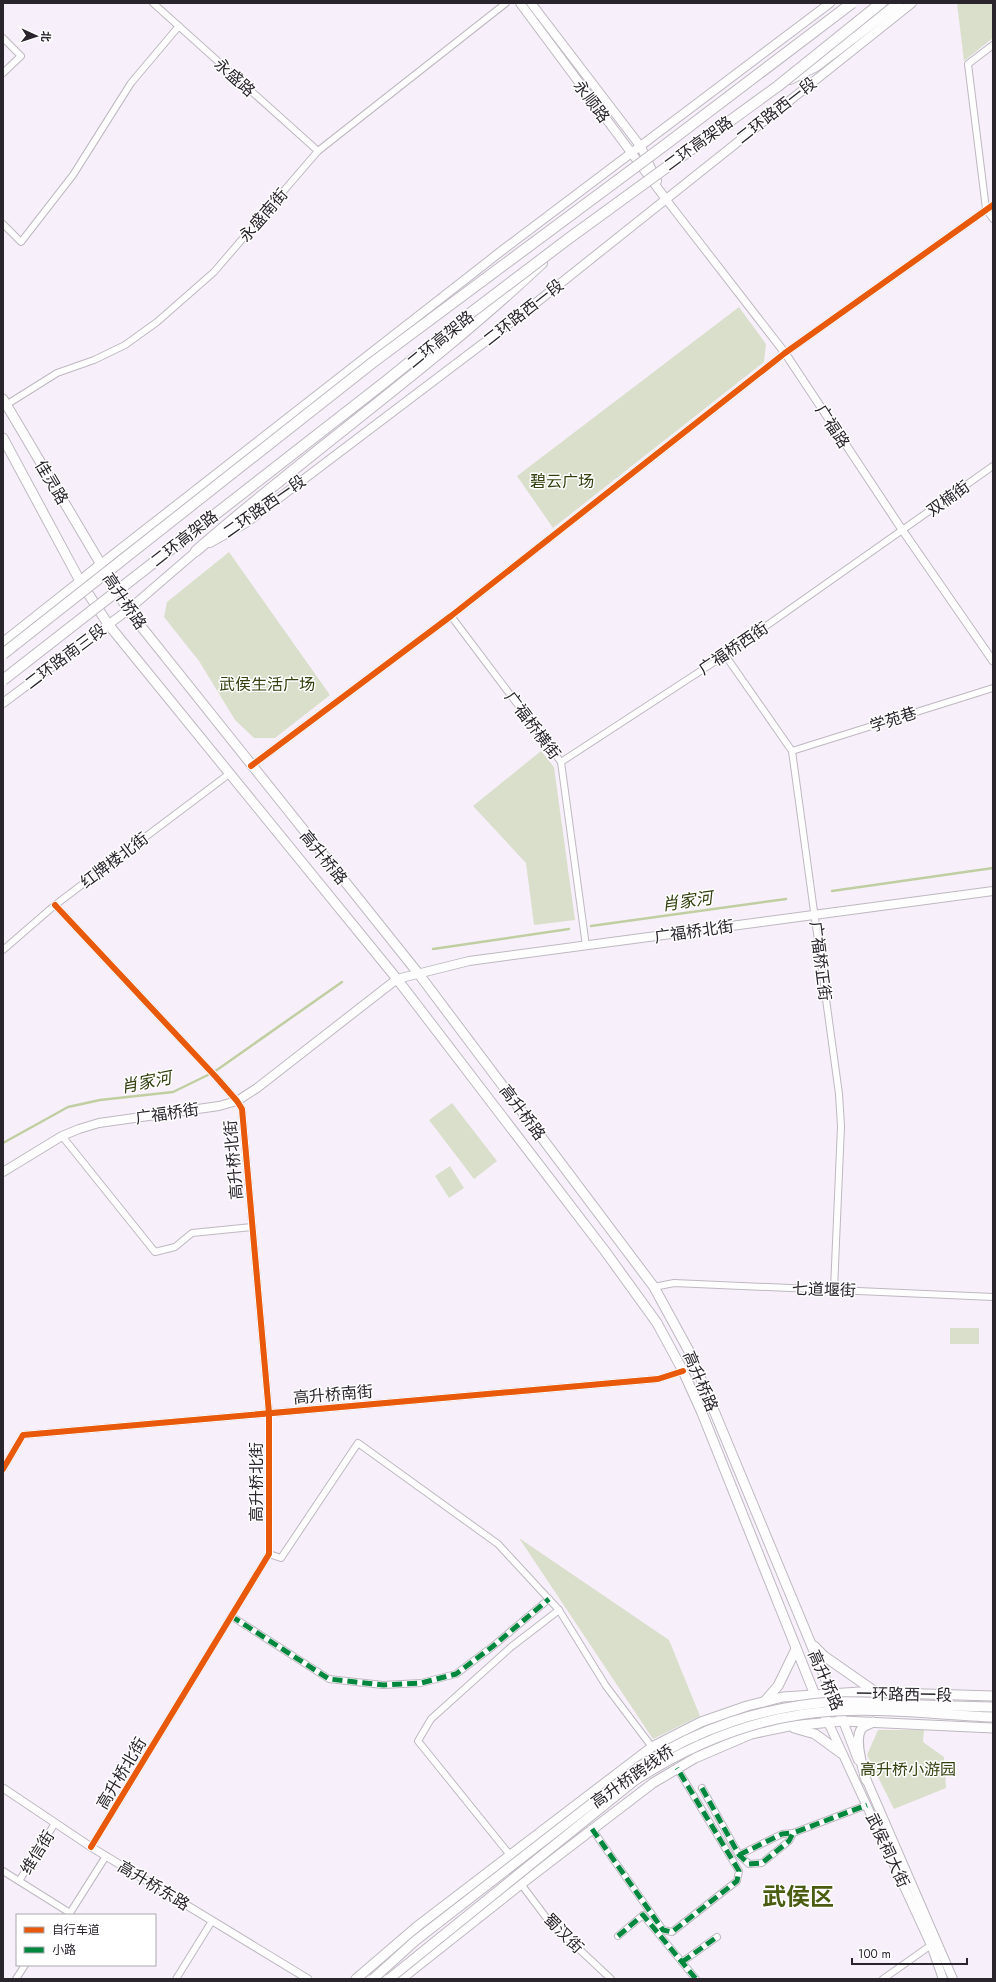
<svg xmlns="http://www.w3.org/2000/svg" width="996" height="1982" viewBox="0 0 996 1982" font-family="Jost,'Noto Sans SC',sans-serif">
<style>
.green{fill:#dadfcc}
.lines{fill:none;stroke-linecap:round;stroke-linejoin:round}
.stream{stroke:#c1cea2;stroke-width:2.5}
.minor-casing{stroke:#beb8c0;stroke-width:8}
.tertiary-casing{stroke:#beb8c0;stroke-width:9}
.secondary-casing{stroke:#beb8c0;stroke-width:10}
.primary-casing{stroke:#beb8c0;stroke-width:11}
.trunk-casing{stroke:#beb8c0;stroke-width:12}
.minor{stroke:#fefdfe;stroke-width:6}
.tertiary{stroke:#fefdfe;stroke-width:7}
.secondary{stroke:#fefdfe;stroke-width:8}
.primary{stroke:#fefdfe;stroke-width:9}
.trunk{stroke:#fefdfe;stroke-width:10}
.primary-bridge-casing{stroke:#beb8c0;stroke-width:11;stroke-linecap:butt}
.trunk-bridge-casing{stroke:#beb8c0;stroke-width:12;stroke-linecap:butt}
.primary-bridge{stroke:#fefdfe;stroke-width:9}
.trunk-bridge{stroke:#fefdfe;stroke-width:10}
.quiet{stroke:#00873e;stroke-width:5;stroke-dasharray:10 5;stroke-linecap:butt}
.cycleway-casing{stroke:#fff;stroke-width:8}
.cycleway{stroke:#e8590c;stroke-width:6}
.labels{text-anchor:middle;stroke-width:3;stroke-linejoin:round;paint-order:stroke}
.street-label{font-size:16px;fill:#2a252c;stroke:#fff}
.park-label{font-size:16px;fill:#33410f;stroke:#fff}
.water-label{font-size:17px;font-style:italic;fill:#323f0e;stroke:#fff}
.town-label{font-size:24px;font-weight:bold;fill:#4a5d12;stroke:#fff}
</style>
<rect width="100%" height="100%" fill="#f7f0fa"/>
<!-- green -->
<g class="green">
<path d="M957,3L993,4V38L964,61Z"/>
<path d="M739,307L766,344L764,362L553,528L517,476Z"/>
<path d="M229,552L330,695L275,738H254L235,720L199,661L164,617L167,602Z"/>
<path d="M541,751L554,767L575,920L534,925L526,863L473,806Z"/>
<path d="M452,1103L497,1161L474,1179L429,1120Z"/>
<path d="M450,1166L464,1188L449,1198L435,1176Z"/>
<rect x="950" y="1328" width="29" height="16"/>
<path d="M519,1538L669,1640L700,1716L653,1739Z"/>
<path d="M878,1730H924L923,1742L944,1757L946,1788L894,1809L867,1755Z"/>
</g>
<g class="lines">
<!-- stream -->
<g class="stream">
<path d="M832,891L993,868"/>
<path d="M591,926L786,899"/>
<path d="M433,949L569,929"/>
<path d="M3,1143L68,1107L100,1100L173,1092L214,1072L342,982"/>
</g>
<!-- minor casing -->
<g class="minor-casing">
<g id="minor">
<path d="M153,3L318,151"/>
<path d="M3,38L21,56L3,73"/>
<path d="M993,45L968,64L986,209L993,219"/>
<path d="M3,224L21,242L73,175L131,83L179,26"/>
<path d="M6,405L57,373L94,360L125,345L157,322L214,272L318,151L506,3"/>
<path d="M451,616L561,762L586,946"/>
<path d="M725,655L792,751L839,1094L841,1126L834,1289"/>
<path d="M792,751L993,688"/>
<path d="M561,762L725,655L993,466"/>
<path d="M251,766L451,616L785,353L993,205"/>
<path d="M55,905L216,1077L237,1101L242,1109L269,1413V1554L91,1847"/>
<path d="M3,950L55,905L229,774"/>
<path d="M62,1136L155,1252L175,1247L192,1233L252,1227"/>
<path d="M654,1287L674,1283L993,1297"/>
<path d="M3,1469L23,1435L658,1379L683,1371"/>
<path d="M269,1554L281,1558L358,1443L498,1544L559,1610L606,1686L652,1747"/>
<path d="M231,1616L329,1679L383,1685L421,1683L456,1674L492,1647L549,1599"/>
<path d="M702,1788L739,1855L749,1864L762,1863L789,1841L793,1833L867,1805"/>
<path d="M592,1829L663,1930L672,1932L737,1881L739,1871L677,1768"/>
<path d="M510,1855L418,1741L431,1719L511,1647L559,1610"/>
<path d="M739,1855L782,1834L793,1833"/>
<path d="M3,1871L70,1913L106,1856"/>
<path d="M19,1881L55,1823"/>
<path d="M521,1884L548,1920L611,1979"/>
<path d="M618,1936L643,1915L696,1979"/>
<path d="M682,1962L717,1937"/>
<path d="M16,1979L25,1965"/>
<path d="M176,1979L212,1921"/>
<path d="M883,1979L934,1943"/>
</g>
</g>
<!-- tertiary casing -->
<g class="tertiary-casing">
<g id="tertiary">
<path d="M665,198L785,353L903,531L993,661"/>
<path d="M3,1788L91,1847L308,1979"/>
</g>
</g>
<!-- secondary casing -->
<g class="secondary-casing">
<g id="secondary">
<path d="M520,3L665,198"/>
<path d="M531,3L641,147L657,181"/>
<path d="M210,543L246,523L522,314L912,3"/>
<path d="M101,564L504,249L830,3"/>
<path d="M3,642L80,581"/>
<path d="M3,703L128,610L200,548"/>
<path d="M3,1172L62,1136L79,1129L99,1123L219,1106L237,1101L257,1088L397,979L469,961L993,891"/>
<path d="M843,1721L858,1760"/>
<path d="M828,1722L931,1945L943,1979"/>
<path d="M864,1774L953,1979"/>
</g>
</g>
<!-- primary casing -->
<g class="primary-casing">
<g id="primary">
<path d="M3,399L128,610L418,973L654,1287L690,1353L843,1721"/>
<path d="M3,438L80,581L108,624L397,979L605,1251L657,1323L683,1371L702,1413L815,1695L828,1722"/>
<path d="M80,581L101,564"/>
<path d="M814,1646L824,1656L877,1693"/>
<path d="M764,1702L778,1686L796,1649"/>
<path d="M794,1728L815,1734L841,1753"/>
<path d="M866,1780C863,1768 853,1739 862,1728C865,1725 870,1724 873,1722"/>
<path d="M356,1979L419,1925L652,1747L701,1722L747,1706L783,1697L860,1692L993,1696"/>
<path d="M401,1979L521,1884L653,1783L695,1758L751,1734L789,1726L843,1721L993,1728"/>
</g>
</g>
<!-- trunk casing -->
<g class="trunk-casing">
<g id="trunk">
<path d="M790,79L816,66L899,3"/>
<path d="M196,551C309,452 433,366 542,263"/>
</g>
</g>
<!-- minor -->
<use href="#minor" class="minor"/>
<!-- tertiary -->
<use href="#tertiary" class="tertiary"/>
<!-- secondary -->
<use href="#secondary" class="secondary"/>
<!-- primary -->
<use href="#primary" class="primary"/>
<!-- trunk -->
<use href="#trunk" class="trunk"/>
<!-- primary-bridge casing -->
<g class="primary-bridge-casing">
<g id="primary-bridge">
<path d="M373,1979L415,1941L640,1766C700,1728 761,1707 832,1702C856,1701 881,1703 905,1704C934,1706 964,1706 993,1707"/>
<path d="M389,1979L634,1781C696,1741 761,1715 835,1711C888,1708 941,1715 993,1717"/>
</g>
</g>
<!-- trunk-bridge casing -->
<g class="trunk-bridge-casing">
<g id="trunk-bridge">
<path d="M3,654L372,363L665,145L852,3"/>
<path d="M3,680L385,382L468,315L568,239L778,86L881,3"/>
</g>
</g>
<!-- primary-bridge -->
<use href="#primary-bridge" class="primary-bridge"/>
<!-- trunk-bridge -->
<use href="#trunk-bridge" class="trunk-bridge"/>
<!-- quiet -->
<g class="quiet">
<path d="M231,1616L329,1679L383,1685L421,1683L456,1674L492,1647L549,1599"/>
<path d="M702,1788L739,1855L749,1864L762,1863L789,1841L793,1833L867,1805"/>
<path d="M592,1829L663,1930L672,1932L737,1881L739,1871L677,1768"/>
<path d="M739,1855L782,1834L793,1833"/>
<path d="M618,1936L643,1915L696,1979"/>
<path d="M682,1962L717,1937"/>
</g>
<!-- cycleway casing -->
<g class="cycleway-casing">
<g id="cycleway">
<path d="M251,766L451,616L785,353L993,205"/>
<path d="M55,905L216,1077L237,1101L242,1109L269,1413V1554L91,1847"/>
<path d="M3,1469L23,1435L658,1379L683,1371"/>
</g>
</g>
<!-- cycleway -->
<use href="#cycleway" class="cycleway"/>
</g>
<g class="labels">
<!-- street labels -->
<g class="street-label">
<text transform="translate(235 77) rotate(42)" y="6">永盛路</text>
<text transform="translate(592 101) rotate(53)" y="6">永顺路</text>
<text transform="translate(776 110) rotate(-38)" y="6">二环路西一段</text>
<text transform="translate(698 143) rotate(-36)" y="6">二环高架路</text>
<text transform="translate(263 215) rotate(-49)" y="6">永盛南街</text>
<text transform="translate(523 312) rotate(-38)" y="6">二环路西一段</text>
<text transform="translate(440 339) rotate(-39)" y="6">二环高架路</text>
<text transform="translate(833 426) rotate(57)" y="6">广福路</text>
<text transform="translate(52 482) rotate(59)" y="6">佳灵路</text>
<text transform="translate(948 498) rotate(-36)" y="6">双楠街</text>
<text transform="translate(264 506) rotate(-35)" y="6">二环路西一段</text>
<text transform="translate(184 538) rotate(-38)" y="6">二环高架路</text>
<text transform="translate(125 601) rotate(56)" y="6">高升桥路</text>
<text transform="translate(733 648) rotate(-34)" y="6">广福桥西街</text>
<text transform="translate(65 656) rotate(-37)" y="6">二环路南三段</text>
<text transform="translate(893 719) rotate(-18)" y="6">学苑巷</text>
<text transform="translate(533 725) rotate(53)" y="6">广福桥横街</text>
<text transform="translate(324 857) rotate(51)" y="6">高升桥路</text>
<text transform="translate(114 860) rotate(-37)" y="6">红牌楼北街</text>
<text transform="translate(694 931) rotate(-8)" y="6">广福桥北街</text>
<text transform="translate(821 961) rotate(83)" y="6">广福桥正街</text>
<text transform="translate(523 1112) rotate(53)" y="6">高升桥路</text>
<text transform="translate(167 1113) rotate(-8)" y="6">广福桥街</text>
<text transform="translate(233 1160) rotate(-95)" y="6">高升桥北街</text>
<text transform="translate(824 1289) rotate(2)" y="6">七道堰街</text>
<text transform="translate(701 1381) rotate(67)" y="6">高升桥路</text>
<text transform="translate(333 1394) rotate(-5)" y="6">高升桥南街</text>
<text transform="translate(256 1482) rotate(-90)" y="6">高升桥北街</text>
<text transform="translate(826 1680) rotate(67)" y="6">高升桥路</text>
<text transform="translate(904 1694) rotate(1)" y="6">一环路西一段</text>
<text transform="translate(121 1773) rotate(-59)" y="6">高升桥北街</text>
<text transform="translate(632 1776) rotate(-35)" y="6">高升桥跨线桥</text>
<text transform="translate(888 1850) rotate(65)" y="6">武侯祠大街</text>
<text transform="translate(37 1852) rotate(-58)" y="6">维信街</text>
<text transform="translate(154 1885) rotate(31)" y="6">高升桥东路</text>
<text transform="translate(564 1933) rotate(45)" y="6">蜀汉街</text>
</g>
<!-- park labels -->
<g class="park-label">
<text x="562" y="487">碧云广场</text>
<text x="267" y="690">武侯生活广场</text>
<text x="908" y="1775">高升桥小游园</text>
</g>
<!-- water labels -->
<g class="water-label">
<text transform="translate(687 901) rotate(-8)" y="6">肖家河</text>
<text transform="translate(146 1082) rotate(-11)" y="6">肖家河</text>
</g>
<!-- town labels -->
<g class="town-label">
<text x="798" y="1905">武侯区</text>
</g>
</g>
<!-- border -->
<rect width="996" height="1982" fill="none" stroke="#2a252c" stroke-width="8"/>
<!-- legend -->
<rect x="16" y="1914" width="140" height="52" fill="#ffffff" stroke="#aaa8ab"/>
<rect x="24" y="1927" width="20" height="6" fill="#e8590c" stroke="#aaa8ab"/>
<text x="52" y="1934" font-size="12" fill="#2a252c">自行车道</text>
<rect x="24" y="1947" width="20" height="6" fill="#00873e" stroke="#aaa8ab"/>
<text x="52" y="1954" font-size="12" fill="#2a252c">小路</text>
<!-- north arrow -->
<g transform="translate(36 36) rotate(93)" stroke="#ffffff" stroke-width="3" paint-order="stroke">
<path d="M0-3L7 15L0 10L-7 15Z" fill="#2a252c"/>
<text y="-6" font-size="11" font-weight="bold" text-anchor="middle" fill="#2a252c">北</text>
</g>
<!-- scale -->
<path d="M852 1958v6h115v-6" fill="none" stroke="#2a252c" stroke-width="2"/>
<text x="858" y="1958" font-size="12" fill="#2a252c" stroke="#ffffff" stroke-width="3" paint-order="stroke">100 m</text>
</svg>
